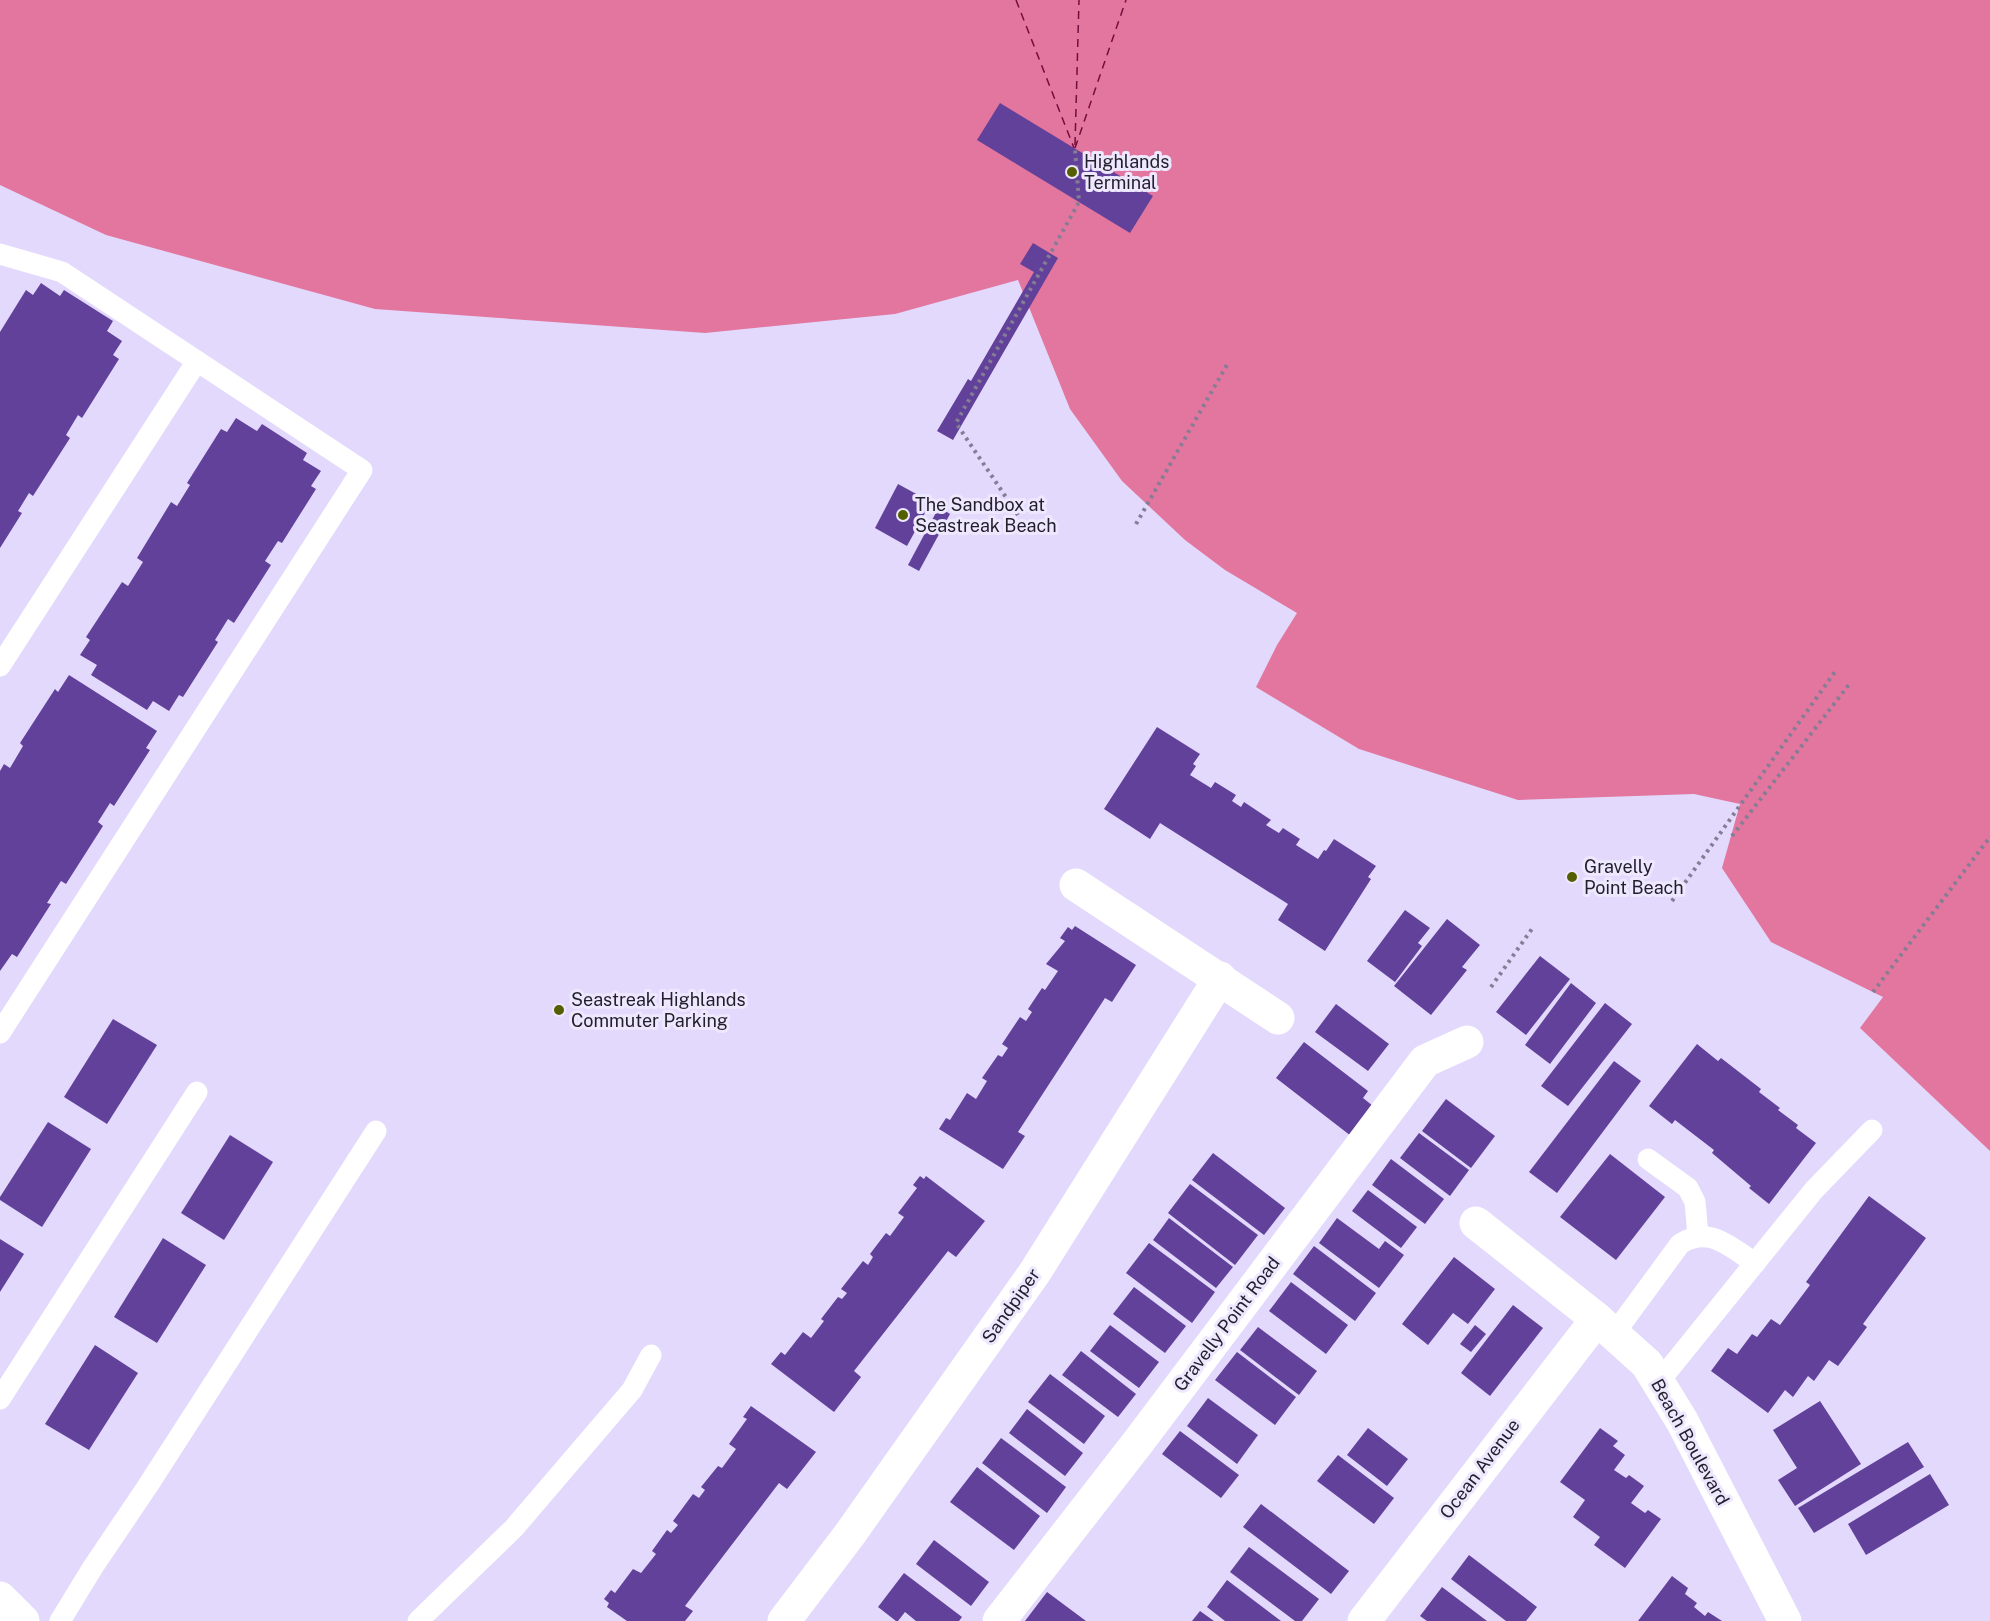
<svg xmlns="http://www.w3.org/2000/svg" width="1990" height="1621" viewBox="0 0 1990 1621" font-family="'Public Sans',sans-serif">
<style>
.water{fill:#e2769e}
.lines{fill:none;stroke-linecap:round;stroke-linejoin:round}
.ferry{stroke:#720e3e;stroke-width:1.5;stroke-dasharray:8 6;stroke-linecap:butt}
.building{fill:#62419a}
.path{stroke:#847d95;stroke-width:4;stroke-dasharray:3 4.5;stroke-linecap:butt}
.lane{stroke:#fff;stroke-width:21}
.street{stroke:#fff;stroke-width:33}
.poi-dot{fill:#535f00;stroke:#eee8ff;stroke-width:2}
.labels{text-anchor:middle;stroke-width:6;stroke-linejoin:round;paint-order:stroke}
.poi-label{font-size:18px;fill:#221e2b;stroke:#eee8ff;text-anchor:start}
.street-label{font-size:18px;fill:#221e2b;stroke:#eee8ff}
</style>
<rect width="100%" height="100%" fill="#e3d9fd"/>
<!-- water -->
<path class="water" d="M0,0H1990V1151L1860,1028L1883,997L1771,942L1722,868L1740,804L1694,794L1518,800L1359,749L1256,687L1277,645L1297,613L1225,570L1185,540L1122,481L1070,409L1018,280L895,314L705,333L375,309L106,235L0,185Z"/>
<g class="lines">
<!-- ferry -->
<g class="ferry">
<path d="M1016,0L1074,148"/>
<path d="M1075,145L1079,0"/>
<path d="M1075,148L1126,0"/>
</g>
</g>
<!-- building -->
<g class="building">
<path d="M1000,103L1153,196L1130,233L977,140Z"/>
<path d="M1033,243L1058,258L953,440L937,431L968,379L971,381L1034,272L1020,264Z"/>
<path d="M41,283L60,296L64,290L113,321L107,331L122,341L113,355L119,359L82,418L78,415L66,435L70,438L33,496L29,493L18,511L22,513L0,548V332L26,290L33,295Z"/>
<path d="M236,418L257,431L262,424L307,453L303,460L321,471L311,486L316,489L282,543L278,541L265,561L271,565L234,623L228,619L215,640L218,642L183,697L179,695L169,711L153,701L147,710L91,675L97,665L80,655L90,640L86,637L122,582L128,586L143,562L137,558L171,502L177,506L190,485L187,483L221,429L227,432Z"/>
<path d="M898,484L931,502L907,546L875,528Z"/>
<path d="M939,507L950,514L919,571L908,565Z"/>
<path d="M69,675L157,731L146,748L150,750L114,806L110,803L98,822L103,826L66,884L61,881L47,903L51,904L17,957L12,954L0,971V771L4,764L10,768L23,746L20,743L55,689L58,692Z"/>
<path d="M1157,727L1200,754L1193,764L1196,766L1190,775L1211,788L1215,782L1236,795L1232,801L1241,807L1244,802L1271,820L1266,825L1279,833L1283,828L1300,839L1296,845L1318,859L1324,850L1326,851L1334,839L1376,866L1368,877L1371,879L1325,951L1278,920L1288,904L1160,823L1150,839L1104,809Z"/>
<path d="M1405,910L1430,928L1418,943L1422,946L1395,982L1367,961Z"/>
<path d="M1447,919L1480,945L1462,967L1467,970L1431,1015L1394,986Z"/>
<path d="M1075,926L1136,965L1112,1002L1105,998L1018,1132L1025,1136L1003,1169L939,1129L946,1118L950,1120L967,1093L976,1099L987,1081L982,1078L998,1055L1002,1057L1008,1048L1002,1044L1020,1017L1026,1021L1032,1012L1028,1009L1042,988L1045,990L1058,971L1046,964L1065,941L1060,938L1068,927L1072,930Z"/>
<path d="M1540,956L1570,979L1526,1035L1496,1012Z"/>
<path d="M1571,983L1596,1003L1550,1064L1525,1045Z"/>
<path d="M1605,1003L1632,1024L1568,1106L1541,1086Z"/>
<path d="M1336,1004L1389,1044L1368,1071L1315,1032Z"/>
<path d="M113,1019L157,1045L107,1124L64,1097Z"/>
<path d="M1304,1042L1368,1091L1363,1098L1373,1106L1351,1136L1276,1078Z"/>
<path d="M1697,1044L1718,1061L1721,1058L1761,1089L1759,1092L1780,1108L1778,1110L1798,1125L1796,1128L1816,1143L1769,1204L1749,1188L1751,1186L1712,1153L1714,1150L1675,1120L1672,1124L1649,1106Z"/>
<path d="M1614,1061L1641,1081L1557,1193L1529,1172Z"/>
<path d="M1446,1099L1495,1136L1471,1168L1422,1131Z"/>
<path d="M48,1122L91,1149L42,1227L0,1200V1197Z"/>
<path d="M1419,1133L1469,1170L1450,1196L1400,1158Z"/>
<path d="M230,1135L273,1162L224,1240L181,1213Z"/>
<path d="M1213,1153L1285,1208L1264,1235L1192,1180Z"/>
<path d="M1610,1154L1665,1197L1616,1260L1560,1217Z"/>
<path d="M1391,1159L1444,1199L1425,1224L1372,1185Z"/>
<path d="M920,1176L924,1179L926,1176L985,1221L956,1257L948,1251L854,1371L861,1377L834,1412L771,1364L781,1352L785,1355L803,1332L811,1338L824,1321L821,1319L838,1297L842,1299L847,1293L841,1289L863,1261L868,1265L873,1257L870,1254L886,1233L890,1236L904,1217L898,1213L917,1188L913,1185Z"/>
<path d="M1190,1184L1258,1235L1235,1265L1168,1213Z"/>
<path d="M1368,1190L1417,1227L1401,1248L1352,1211Z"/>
<path d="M1869,1196L1926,1238L1863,1324L1867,1327L1838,1366L1829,1360L1814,1381L1808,1376L1793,1397L1785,1390L1768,1413L1711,1371L1728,1348L1737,1354L1752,1334L1757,1337L1771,1319L1780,1325L1810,1285L1806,1282Z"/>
<path d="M1169,1218L1233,1267L1216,1288L1153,1240Z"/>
<path d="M1337,1218L1379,1249L1385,1241L1404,1255L1379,1288L1319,1243Z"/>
<path d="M163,1238L206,1265L157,1343L114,1317Z"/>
<path d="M0,1239L24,1254L0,1292Z"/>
<path d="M1149,1243L1215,1292L1192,1323L1126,1273Z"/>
<path d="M1314,1246L1376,1293L1355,1321L1293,1274Z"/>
<path d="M1454,1257L1495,1289L1468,1324L1453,1313L1428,1345L1402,1324Z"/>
<path d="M1291,1282L1348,1325L1326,1354L1269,1311Z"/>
<path d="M1134,1287L1186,1326L1165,1353L1113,1314Z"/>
<path d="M1513,1305L1543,1328L1490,1396L1461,1373Z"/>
<path d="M1110,1325L1159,1362L1139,1388L1090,1351Z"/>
<path d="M1475,1325L1486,1334L1471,1352L1460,1344Z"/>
<path d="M1258,1327L1317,1371L1299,1395L1240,1350Z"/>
<path d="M95,1345L138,1373L89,1450L45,1424Z"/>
<path d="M1081,1351L1136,1394L1118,1417L1062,1375Z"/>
<path d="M1237,1352L1296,1397L1275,1425L1215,1380Z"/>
<path d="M1050,1374L1105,1416L1084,1444L1028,1402Z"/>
<path d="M1208,1398L1258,1435L1237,1464L1187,1426Z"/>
<path d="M1820,1401L1861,1464L1795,1506L1778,1480L1797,1468L1773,1430Z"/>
<path d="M751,1406L816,1452L787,1489L779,1483L685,1606L693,1611L685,1621H627L607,1607L609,1603L604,1599L611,1590L615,1593L633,1569L641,1573L656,1554L652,1551L667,1530L671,1533L678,1525L673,1521L693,1494L699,1498L705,1490L701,1487L718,1466L722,1468L736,1449L729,1444L747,1419L743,1417Z"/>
<path d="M1027,1409L1083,1453L1065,1476L1009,1433Z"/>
<path d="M1368,1428L1408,1459L1387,1486L1347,1455Z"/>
<path d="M1600,1428L1618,1441L1613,1446L1625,1455L1614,1470L1626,1478L1629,1475L1644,1486L1631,1503L1645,1513L1648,1510L1661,1519L1625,1568L1594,1545L1600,1537L1573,1517L1585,1500L1560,1482Z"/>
<path d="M1180,1431L1239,1475L1221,1498L1162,1454Z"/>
<path d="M1001,1438L1066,1487L1047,1513L982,1463Z"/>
<path d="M1908,1442L1924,1467L1814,1533L1798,1508Z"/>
<path d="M1338,1455L1394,1498L1374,1524L1317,1481Z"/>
<path d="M977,1467L1040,1516L1014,1550L950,1502Z"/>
<path d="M1930,1474L1949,1505L1866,1555L1848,1524Z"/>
<path d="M1261,1504L1349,1571L1331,1594L1243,1527Z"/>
<path d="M934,1540L989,1582L971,1606L916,1564Z"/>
<path d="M1249,1547L1319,1599L1302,1621H1295L1230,1572Z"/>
<path d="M1469,1555L1537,1607L1526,1621H1506L1451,1579Z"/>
<path d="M904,1573L962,1617L959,1621H916L905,1612L898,1621H896L878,1607Z"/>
<path d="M1672,1576L1688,1588L1685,1594L1697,1603L1694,1607L1705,1616L1708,1612L1722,1621H1638Z"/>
<path d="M1227,1580L1281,1621H1225L1207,1607Z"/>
<path d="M1442,1587L1487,1621H1427L1420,1616Z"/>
<path d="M1047,1592L1086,1621H1025Z"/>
<path d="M1200,1611L1214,1621H1192Z"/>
</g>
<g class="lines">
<!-- path -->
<g class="path">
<path d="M1018,515L956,423L1079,202L1075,149"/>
<path d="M1136,524L1228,363"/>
<path d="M1732,836L1851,682"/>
<path d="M1672,901L1837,669"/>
<path d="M1491,987L1534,926"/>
<path d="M1873,992L1990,837"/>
</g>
<!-- lane -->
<g class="lane">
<path d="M0,254L62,272L362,470L0,1033"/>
<path d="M0,666L197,361"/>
<path d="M1648,1159L1688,1188L1695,1202L1698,1235"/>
<path d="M1614,1334L1680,1244C1709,1225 1730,1247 1755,1263"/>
<path d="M1658,1383L1814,1190L1872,1130"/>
<path d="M0,1399L197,1092"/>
<path d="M60,1621L93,1567L147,1487L376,1131"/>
<path d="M418,1621L514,1528L632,1390L651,1355"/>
</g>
<!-- street -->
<g class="street">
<path d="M1076,885L1278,1018"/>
<path d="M1476,1223L1597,1319L1647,1364L1682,1421L1785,1621"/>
<path d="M0,1598L23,1621"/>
<path d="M784,1621L850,1534L1035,1272L1220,978"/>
<path d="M999,1621L1139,1441L1425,1061L1467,1042"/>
<path d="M1364,1621L1597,1319"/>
</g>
</g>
<!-- markers -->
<g class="poi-dot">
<circle cx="1072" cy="172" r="6"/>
<circle cx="903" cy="515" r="6"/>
<circle cx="1572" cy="877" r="6"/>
<circle cx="559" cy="1010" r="6"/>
</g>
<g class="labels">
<!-- poi labels -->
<g class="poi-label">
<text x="1084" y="168">Highlands<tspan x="1084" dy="21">Terminal</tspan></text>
<text x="915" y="511">The Sandbox at<tspan x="915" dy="21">Seastreak Beach</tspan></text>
<text x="1584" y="873">Gravelly<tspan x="1584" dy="21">Point Beach</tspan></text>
<text x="571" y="1006">Seastreak Highlands<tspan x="571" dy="21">Commuter Parking</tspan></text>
</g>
<!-- street labels -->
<g class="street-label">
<text transform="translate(1011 1306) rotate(-55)" y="6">Sandpiper</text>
<text transform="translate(1227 1324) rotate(-53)" y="6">Gravelly Point Road</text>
<text transform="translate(1690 1442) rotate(61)" y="6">Beach Boulevard</text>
<text transform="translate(1480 1469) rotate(-53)" y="6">Ocean Avenue</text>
</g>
</g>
</svg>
